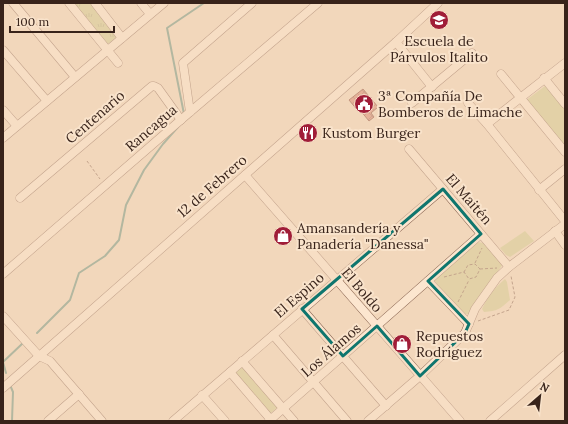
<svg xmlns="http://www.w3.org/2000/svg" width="568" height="424" viewBox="0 0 568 424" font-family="Lora,serif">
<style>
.grass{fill:url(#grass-tufts)}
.park{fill:#d1cb8e}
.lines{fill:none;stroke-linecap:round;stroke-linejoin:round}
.stream{stroke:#67917e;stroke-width:2}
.building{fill:url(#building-cross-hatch);stroke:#8c4837}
.minor-casing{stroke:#8b6653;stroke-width:9}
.path{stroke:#8b6653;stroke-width:1;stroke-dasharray:3 2;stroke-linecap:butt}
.minor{stroke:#fce6cf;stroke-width:8}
.marked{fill:none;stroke:#0f766e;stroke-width:3;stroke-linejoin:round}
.labels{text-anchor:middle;stroke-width:4;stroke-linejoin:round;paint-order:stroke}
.poi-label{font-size:14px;fill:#38231a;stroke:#f9e3cb;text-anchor:start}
.street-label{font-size:14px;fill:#38231a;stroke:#f9e3cb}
</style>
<defs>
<pattern id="grass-tufts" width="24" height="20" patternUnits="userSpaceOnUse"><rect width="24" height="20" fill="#d1cb8e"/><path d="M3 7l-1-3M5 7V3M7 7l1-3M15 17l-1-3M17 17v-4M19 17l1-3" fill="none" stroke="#b4ae7a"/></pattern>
<pattern id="building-cross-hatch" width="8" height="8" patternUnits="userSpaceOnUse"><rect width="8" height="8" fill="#d4846d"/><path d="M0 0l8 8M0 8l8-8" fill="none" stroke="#ad6c59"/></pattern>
</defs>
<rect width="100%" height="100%" fill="#f2d7bb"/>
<!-- grass -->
<path class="grass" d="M74,3H94L117,37L108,44Z"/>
<!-- park -->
<g class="park">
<path d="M545,86L548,87L565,107V149L525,101Z"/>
<path d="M525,231L534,241L510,257L506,255L500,248Z"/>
<path d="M477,242L484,243L503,264L481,295L469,314H463L436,283L434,280Z"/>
<path d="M505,279L507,282L510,300C500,309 498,311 484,312L482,309C487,298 495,287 505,279Z"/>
<path d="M244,365L279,406L270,414L235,373Z"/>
</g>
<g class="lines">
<!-- stream -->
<g class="stream">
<path d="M184,114L167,28L204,3"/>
<path d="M37,333L70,300L79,273L105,256L119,240L126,205L144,170L163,144L178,127"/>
<path d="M6,373L3,362L23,343"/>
<path d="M10,385L13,392L12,421"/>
</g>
</g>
<!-- building -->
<path class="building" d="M363,89L378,107L371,113L374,117L369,121L360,110L358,111L349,100Z"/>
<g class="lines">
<!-- minor casing -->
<g class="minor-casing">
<g id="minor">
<path d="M13,3L75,77"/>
<path d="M69,3L118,63"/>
<path d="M95,3L122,38"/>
<path d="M141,3L150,14"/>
<path d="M396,42L432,87"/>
<path d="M3,50L47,101"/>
<path d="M501,74L565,152"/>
<path d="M544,78L565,104"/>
<path d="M412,103L472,53"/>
<path d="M468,103L487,124L565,221"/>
<path d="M3,110L17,126"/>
<path d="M190,112L183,63L252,3"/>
<path d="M487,124L565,63"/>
<path d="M3,138L164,3"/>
<path d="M409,149L509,267"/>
<path d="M245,175L460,421"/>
<path d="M539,190L565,169"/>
<path d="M20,198L152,86H154L158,88L181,120"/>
<path d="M555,231L565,245"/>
<path d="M3,274L183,118L318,3"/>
<path d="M428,281L469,324"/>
<path d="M302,309L386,406"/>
<path d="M3,316L39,356L50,361L102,421"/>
<path d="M273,335L347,421"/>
<path d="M242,361L294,421"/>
<path d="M230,372L272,421"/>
<path d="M3,388L396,42L438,3"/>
<path d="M202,395L225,421"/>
<path d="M48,421L79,394"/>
<path d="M173,421L443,189"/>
<path d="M269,421L481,234"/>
<path d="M368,421L420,376L465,333L475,309L497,278L509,267L565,224"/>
<path d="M490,421L565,355"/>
</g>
</g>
<!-- path -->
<g class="path">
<path d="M87,161L100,179"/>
<path d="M475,263L482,248"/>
<path d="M480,269L497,268"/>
<path d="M444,277L464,272L469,279L476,277L480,269L475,264L468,265L464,272"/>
<path d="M458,302L469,280"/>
<path d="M478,321L509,310L515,297L511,276"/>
</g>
<!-- minor -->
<use href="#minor" class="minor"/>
</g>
<!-- marked area -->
<path d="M0 0H568V424H0ZM443,189L481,234L428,281L469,324L465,333L420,376L377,326L343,356L302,309Z" fill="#f2d7bb" fill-opacity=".55" fill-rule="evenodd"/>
<path class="marked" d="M443,189L481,234L428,281L469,324L465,333L420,376L377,326L343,356L302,309Z"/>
<!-- icons -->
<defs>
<g id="school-disc" transform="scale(1)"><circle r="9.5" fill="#a01d38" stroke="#f9e3cb"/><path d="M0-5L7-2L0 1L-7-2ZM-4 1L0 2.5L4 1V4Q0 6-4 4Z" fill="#fff"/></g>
<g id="civic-disc" transform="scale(1)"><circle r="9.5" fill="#a01d38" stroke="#f9e3cb"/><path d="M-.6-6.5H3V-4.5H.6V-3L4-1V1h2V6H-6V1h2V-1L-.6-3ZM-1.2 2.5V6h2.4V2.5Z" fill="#fff"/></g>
<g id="restaurant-disc" transform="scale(1)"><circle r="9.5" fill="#a01d38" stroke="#f9e3cb"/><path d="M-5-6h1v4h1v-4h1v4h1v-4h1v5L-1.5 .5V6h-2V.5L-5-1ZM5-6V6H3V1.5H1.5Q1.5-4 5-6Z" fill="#fff"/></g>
<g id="shop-disc" transform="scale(1)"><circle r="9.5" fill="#a01d38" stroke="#f9e3cb"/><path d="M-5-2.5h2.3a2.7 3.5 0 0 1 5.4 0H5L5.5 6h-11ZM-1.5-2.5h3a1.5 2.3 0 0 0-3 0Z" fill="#fff"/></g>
</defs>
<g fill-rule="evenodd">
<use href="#school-disc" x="439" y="20"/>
<use href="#civic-disc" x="364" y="104"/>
<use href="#restaurant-disc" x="308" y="133"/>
<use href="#shop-disc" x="283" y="236"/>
<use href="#shop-disc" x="402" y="344"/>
</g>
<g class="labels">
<!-- poi labels -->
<g class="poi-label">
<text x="439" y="46" text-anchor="middle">Escuela de<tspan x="439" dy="16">Párvulos Italito</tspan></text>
<text x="378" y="101">3ª Compañía De<tspan x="378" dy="16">Bomberos de Limache</tspan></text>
<text x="322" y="138">Kustom Burger</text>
<text x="297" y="233">Amansandería y<tspan x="297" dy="16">Panadería "Danessa"</tspan></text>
<text x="416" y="341">Repuestos<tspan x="416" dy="16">Rodríguez</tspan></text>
</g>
<!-- street labels -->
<g class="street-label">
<text transform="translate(95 117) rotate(-41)" y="5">Centenario</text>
<text transform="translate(151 128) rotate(-41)" y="5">Rancagua</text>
<text transform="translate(212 186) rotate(-41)" y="5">12 de Febrero</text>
<text transform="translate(469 199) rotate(49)" y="5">El Maitén</text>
<text transform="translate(362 290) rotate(49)" y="5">El Boldo</text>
<text transform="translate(299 295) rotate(-41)" y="5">El Espino</text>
<text transform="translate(331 350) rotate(-41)" y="5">Los Álamos</text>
</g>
</g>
<!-- border -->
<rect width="568" height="424" fill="none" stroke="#38231a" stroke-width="8"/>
<!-- north arrow -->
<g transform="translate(540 396) rotate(28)" stroke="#f9e3cb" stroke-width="3" paint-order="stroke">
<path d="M0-3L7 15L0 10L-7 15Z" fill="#38231a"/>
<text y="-6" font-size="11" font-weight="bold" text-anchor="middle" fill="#38231a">N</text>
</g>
<!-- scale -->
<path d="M10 26v6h104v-6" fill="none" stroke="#38231a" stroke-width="2"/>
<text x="16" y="26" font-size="12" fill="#38231a" stroke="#f9e3cb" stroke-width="3" paint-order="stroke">100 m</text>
</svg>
